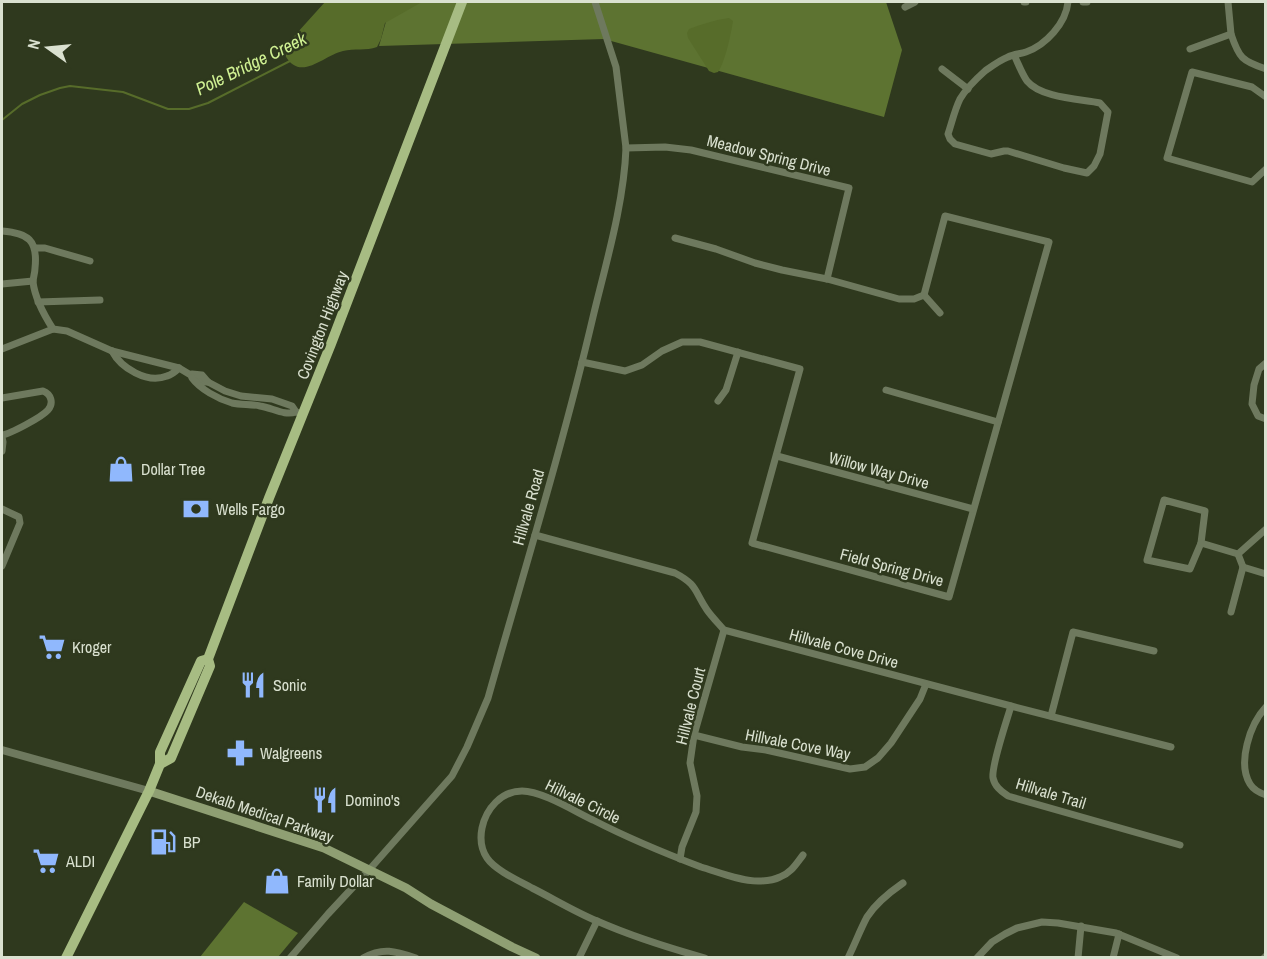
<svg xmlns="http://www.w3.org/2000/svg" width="1267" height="959" viewBox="0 0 1267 959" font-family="'Archivo Narrow',sans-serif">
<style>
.forest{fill:#5d7331}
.water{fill:#576c2a}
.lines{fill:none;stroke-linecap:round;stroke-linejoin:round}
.stream{stroke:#576c2a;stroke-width:2}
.minor{stroke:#6e795e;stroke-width:7}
.tertiary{stroke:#6e795e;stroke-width:8}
.secondary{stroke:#8f9f73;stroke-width:9}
.primary{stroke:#a7bc83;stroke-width:10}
.labels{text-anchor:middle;stroke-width:5;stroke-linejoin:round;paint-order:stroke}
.street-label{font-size:16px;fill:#dae1d0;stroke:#2f391e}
.poi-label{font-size:16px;fill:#dae1d0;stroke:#2f391e;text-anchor:start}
.water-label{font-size:18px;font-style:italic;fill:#d0f193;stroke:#2f391e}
</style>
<rect width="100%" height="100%" fill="#2f391e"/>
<!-- forest -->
<g class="forest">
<path d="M410,2H886L902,50L884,117L604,39L379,46L387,18Z"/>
<path d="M244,902L298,933L278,957H200Z"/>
</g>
<!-- water -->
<g class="water">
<path d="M325,2H422L385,23L381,39L377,47C366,51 354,48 343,51C324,55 300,83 285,55L288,43Z"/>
<path d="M729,18L733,21C731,34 725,62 718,72L714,73L709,71L688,38L687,33L689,29C702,24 715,20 729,18Z"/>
</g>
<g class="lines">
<!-- stream -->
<path class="stream" d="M2,120L22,104L40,95L60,88L70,86L123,92L168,109H189L208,103L290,61"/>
<!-- minor -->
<g class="minor">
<path d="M1024,2H1026"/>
<path d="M1083,2H1087"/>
<path d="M905,7L915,2"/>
<path d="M1231,34C1239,58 1242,61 1266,69"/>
<path d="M1190,49L1231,34L1228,2"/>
<path d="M1014,55C1018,63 1022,74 1027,81C1041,98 1080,99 1100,103L1108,112L1100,154L1094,166L1087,173L1064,168L1008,151H1004L991,154L955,144L950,139L948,134C952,122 955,109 960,99C966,89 976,79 985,71C992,66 1000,60 1008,57C1014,54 1020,54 1026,52C1046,45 1066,23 1068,2"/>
<path d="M942,69L968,89"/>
<path d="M1266,97L1252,87L1192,72L1167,158L1252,182L1266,169"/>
<path d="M626,148L665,147L691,150L849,188L827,279"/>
<path d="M2,231C28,233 38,240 35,268C35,273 33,278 33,282C35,299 44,315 53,329L67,331L112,351L179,368L199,380L203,382H208"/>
<path d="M675,238L716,249L755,263L782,270L827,279L899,299H914L924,295"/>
<path d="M36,248H45L90,261"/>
<path d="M2,284L33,281"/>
<path d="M38,302L100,300"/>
<path d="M2,349L53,329"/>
<path d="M112,351C121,368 147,384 167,376C171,375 176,371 179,368"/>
<path d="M582,362L625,371L642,365L662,351L682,342H700L800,369L752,543L949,597L1049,242L945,216L924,295L940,313"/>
<path d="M1266,363L1259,369L1254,385L1252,404L1258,416L1266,419"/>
<path d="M192,374L202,375L208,382L225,391L241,396L272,399L292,406L296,412L303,414"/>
<path d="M192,378C200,389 218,399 232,403C241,405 251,404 260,406C273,408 284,416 296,412"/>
<path d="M886,390L998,422"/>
<path d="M2,398L43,391C51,394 54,403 48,410C42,417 10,434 2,435"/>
<path d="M718,401L726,390L738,352"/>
<path d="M2,437L3,442L2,451"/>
<path d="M777,456L973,509"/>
<path d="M1164,500L1205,511L1201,543L1190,569L1147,560Z"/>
<path d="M2,509L19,517L20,523L2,566"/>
<path d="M535,535L675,573C698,585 694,591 707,610C712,617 718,623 724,630L1011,706L1171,747"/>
<path d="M1201,543L1238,554L1266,529"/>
<path d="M1238,554L1243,567L1266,574"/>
<path d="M1231,612L1243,567"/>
<path d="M1011,706C1007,720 991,766 993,778C995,787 1001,791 1008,796L1180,845"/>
<path d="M1266,707C1250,724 1237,763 1250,784C1253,789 1260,793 1266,795"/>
<path d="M1051,716L1073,632L1154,651"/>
<path d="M694,735L742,747L766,750L850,769L865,767L878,758L891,743L920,699L926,684"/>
<path d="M680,859L682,847L696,812L697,796L690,763L694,735L724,630"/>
<path d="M290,958L328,914L369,870L452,776L467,747L488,698C524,571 563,445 593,317C606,263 624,203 626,148L616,67L595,2"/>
<path d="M363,958C383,947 395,951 416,958"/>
<path d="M579,958L597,921"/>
<path d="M705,958C669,948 631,936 597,921C575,912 554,899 532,888C519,881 495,870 487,858C481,849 480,838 482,828C486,809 501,791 522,791C542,791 574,811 593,820C628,838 664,853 701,867C718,872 740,881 758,881C766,881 774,880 780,877C791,873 796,864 803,855"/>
<path d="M848,958C855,944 860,930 867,917C876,903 890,892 903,883"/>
<path d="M977,958L992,942L1005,934L1017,928L1042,922L1058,923L1116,933L1177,958"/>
<path d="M1078,958L1081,926"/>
<path d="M1113,958L1119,934"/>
<path d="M1264,958L1266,956"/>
</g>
<!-- tertiary -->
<path class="tertiary" d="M2,750L149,791"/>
<!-- secondary -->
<path class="secondary" d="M149,791L324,848L406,888L431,904L512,947L536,958"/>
<!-- primary -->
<g class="primary">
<path d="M160,764L171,758L210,666L208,659L269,498L331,344L462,2"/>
<path d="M66,958L149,791L160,764V752L201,661L208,659"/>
</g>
</g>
<!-- icons -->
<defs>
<g id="shop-bare" transform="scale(2.07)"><path d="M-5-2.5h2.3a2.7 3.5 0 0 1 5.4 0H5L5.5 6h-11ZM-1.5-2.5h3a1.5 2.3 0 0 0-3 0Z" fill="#90b8fd" stroke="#2f391e" stroke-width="2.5" paint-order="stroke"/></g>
<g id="bank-bare" transform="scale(2.07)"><path d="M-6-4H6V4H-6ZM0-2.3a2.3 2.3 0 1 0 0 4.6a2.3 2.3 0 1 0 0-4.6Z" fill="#90b8fd" stroke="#2f391e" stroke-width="2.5" paint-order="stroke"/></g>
<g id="supermarket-bare" transform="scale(2.07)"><path d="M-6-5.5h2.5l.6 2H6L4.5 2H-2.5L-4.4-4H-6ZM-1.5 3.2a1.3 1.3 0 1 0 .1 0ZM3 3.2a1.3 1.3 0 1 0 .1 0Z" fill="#90b8fd" stroke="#2f391e" stroke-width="2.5" paint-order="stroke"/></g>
<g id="restaurant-bare" transform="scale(2.07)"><path d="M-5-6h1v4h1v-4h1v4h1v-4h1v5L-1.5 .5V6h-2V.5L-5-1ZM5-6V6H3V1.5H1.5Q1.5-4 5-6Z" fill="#90b8fd" stroke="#2f391e" stroke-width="2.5" paint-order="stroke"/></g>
<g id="pharmacy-bare" transform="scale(2.07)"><path d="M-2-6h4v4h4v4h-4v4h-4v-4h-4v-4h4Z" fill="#90b8fd" stroke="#2f391e" stroke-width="2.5" paint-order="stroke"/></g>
<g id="fuel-bare" transform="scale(2.07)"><path d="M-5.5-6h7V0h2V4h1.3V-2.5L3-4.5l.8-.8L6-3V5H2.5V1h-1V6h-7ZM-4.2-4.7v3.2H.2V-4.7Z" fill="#90b8fd" stroke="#2f391e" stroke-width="2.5" paint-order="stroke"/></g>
</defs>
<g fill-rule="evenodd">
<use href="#shop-bare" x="121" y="469"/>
<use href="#bank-bare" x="196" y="509"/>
<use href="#supermarket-bare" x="52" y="647"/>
<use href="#restaurant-bare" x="253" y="685"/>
<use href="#pharmacy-bare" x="240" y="753"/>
<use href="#restaurant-bare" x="325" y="800"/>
<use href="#fuel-bare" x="163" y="842"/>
<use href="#supermarket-bare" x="46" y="861"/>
<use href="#shop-bare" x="277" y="881"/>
</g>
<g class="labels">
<!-- street labels -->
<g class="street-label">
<text transform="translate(769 155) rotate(14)" y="6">Meadow Spring Drive</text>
<text transform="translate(322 325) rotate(-69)" y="6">Covington Highway</text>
<text transform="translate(879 470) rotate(15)" y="6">Willow Way Drive</text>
<text transform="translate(528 507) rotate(-74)" y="6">Hillvale Road</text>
<text transform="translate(892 567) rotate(15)" y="6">Field Spring Drive</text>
<text transform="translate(844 648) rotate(15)" y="6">Hillvale Cove Drive</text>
<text transform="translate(690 706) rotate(-76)" y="6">Hillvale Court</text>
<text transform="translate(798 744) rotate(11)" y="6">Hillvale Cove Way</text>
<text transform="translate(1051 793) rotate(17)" y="6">Hillvale Trail</text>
<text transform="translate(583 801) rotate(26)" y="6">Hillvale Circle</text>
<text transform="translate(265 814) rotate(19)" y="6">Dekalb Medical Parkway</text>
</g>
<!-- poi labels -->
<g class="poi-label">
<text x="141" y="475">Dollar Tree</text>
<text x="216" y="515">Wells Fargo</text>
<text x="72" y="653">Kroger</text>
<text x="273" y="691">Sonic</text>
<text x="260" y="759">Walgreens</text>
<text x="345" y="806">Domino's</text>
<text x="183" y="848">BP</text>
<text x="66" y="867">ALDI</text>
<text x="297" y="887">Family Dollar</text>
</g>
<!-- water labels -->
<g class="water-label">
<text transform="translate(251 64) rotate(-26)" y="6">Pole Bridge Creek</text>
</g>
</g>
<!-- border -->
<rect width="1267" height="959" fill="none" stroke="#dae1d0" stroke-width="6"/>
<!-- north arrow -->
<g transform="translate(48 48) rotate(285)" stroke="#2f391e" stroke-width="4.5" paint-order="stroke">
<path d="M0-4.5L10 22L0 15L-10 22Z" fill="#dae1d0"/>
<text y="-9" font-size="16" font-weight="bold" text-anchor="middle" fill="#dae1d0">N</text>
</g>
</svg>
